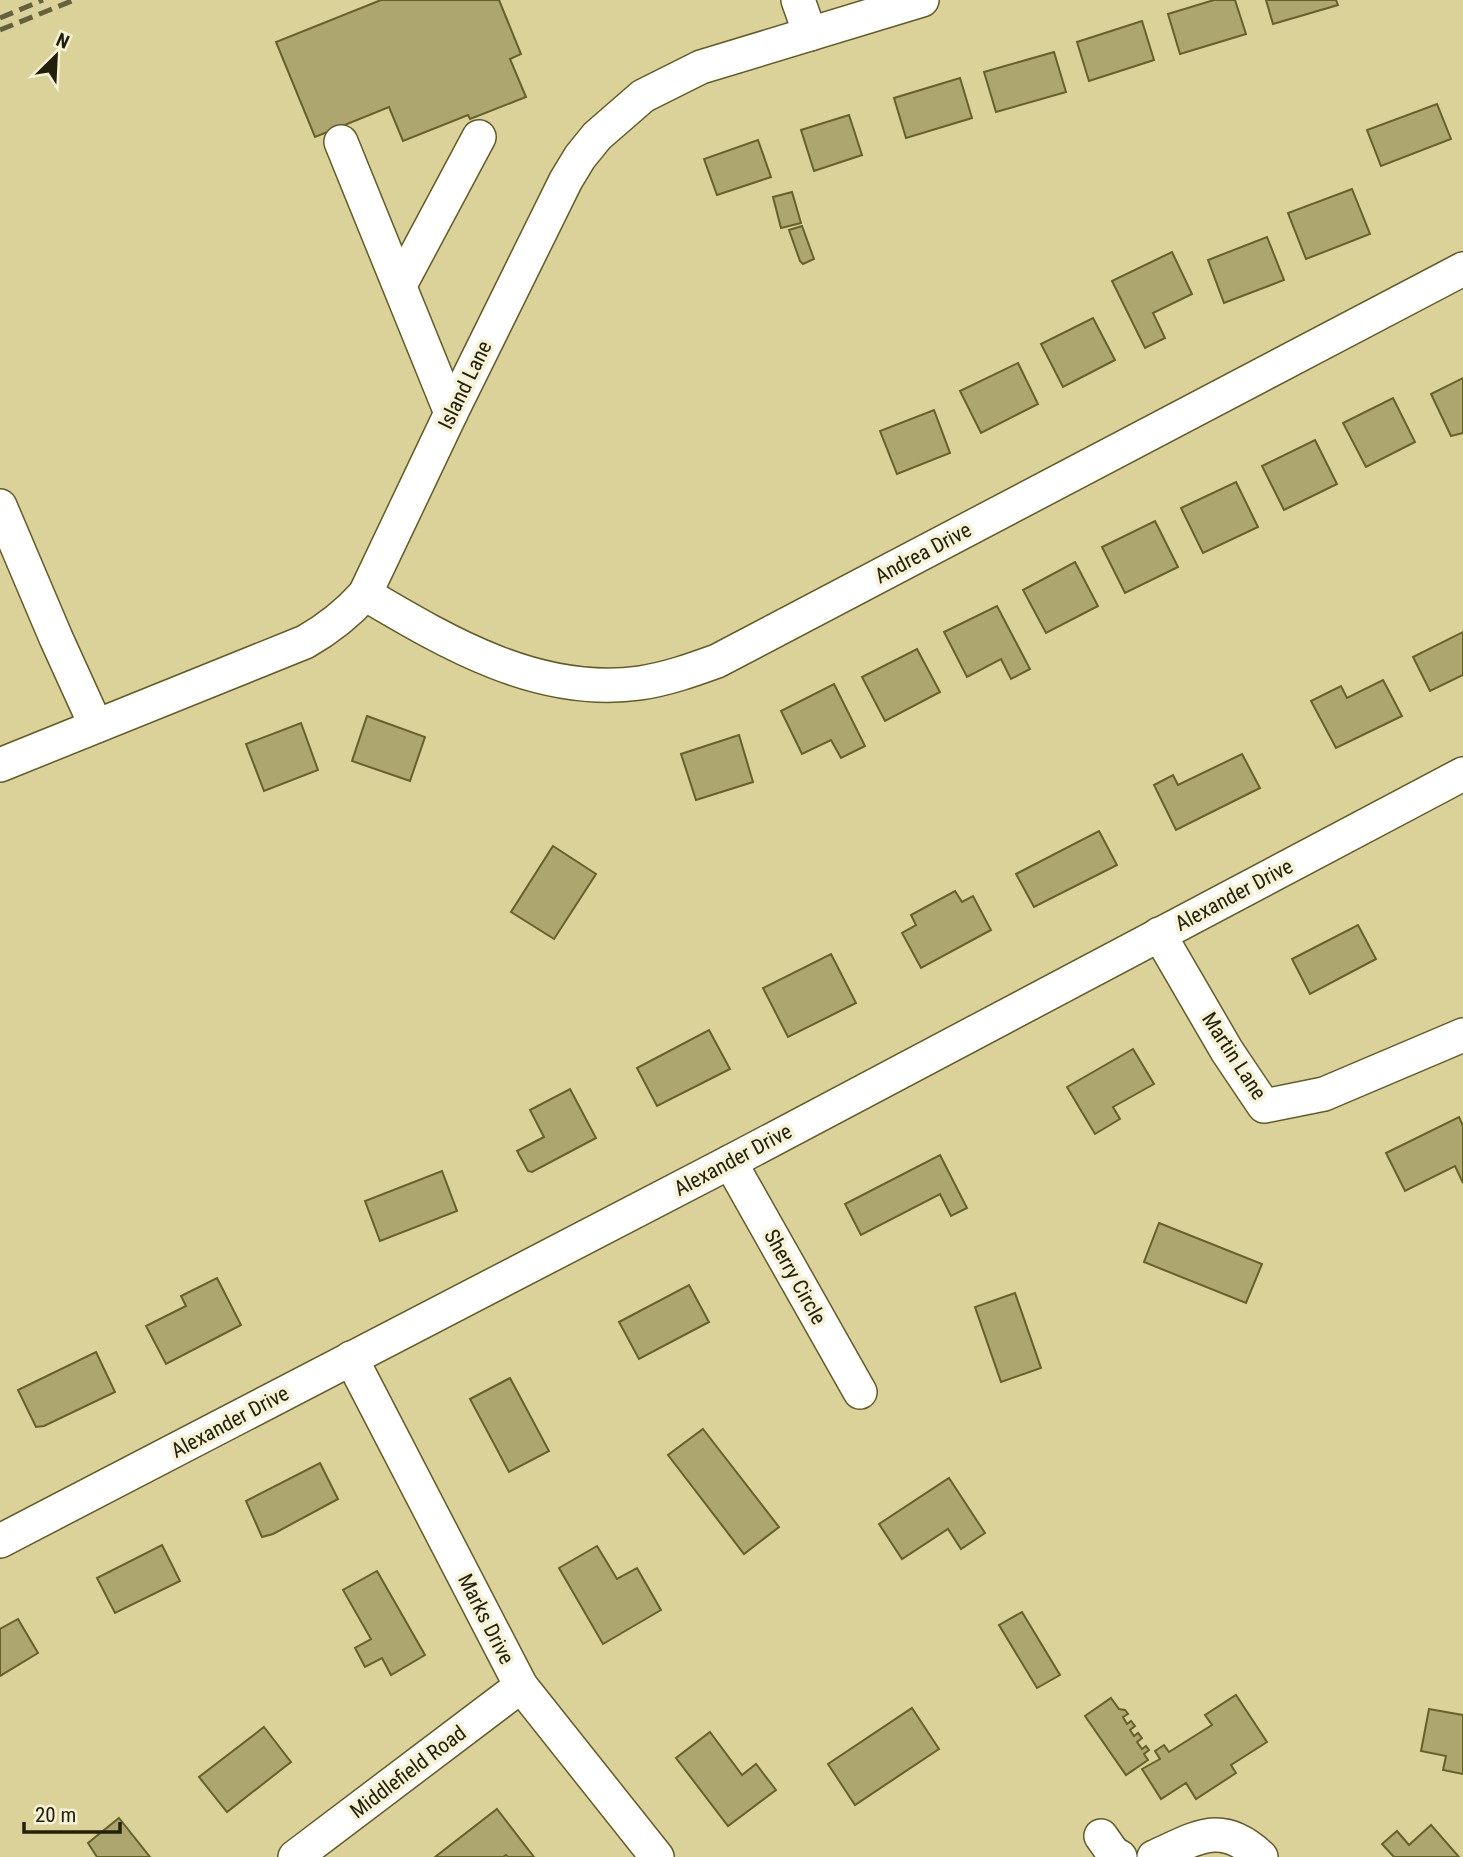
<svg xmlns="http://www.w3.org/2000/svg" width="1463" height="1857" viewBox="0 0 1463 1857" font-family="'Roboto Condensed',sans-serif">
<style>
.building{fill:#ada66e;stroke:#68602a;stroke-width:2}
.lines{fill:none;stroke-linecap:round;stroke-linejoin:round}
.minor-casing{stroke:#635b25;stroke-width:36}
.minor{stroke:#fff;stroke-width:33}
.rail{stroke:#65603d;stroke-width:5;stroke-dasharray:14 7;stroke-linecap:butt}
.labels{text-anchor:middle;stroke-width:7;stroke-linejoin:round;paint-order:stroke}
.street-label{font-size:21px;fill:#232009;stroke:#f6f2d6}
</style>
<rect width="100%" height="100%" fill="#dad299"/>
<!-- building -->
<g class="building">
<path d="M381,0H499L521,54L510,59L526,97L470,119L468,115L403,141L389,107L315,137L276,42Z"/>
<path d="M1214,0H1235L1246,34L1180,54L1168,14Z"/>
<path d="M1266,0H1336L1338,5L1273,24Z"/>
<path d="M1142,21L1154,60L1089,81L1077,42Z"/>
<path d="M1054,52L1066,92L996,112L984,72Z"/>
<path d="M960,78L972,118L906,138L894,98Z"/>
<path d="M1437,104L1451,139L1381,166L1367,130Z"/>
<path d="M849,115L862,155L814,171L801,130Z"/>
<path d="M758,140L771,177L717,195L704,159Z"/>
<path d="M1352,189L1370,234L1306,259L1288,213Z"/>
<path d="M792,192L801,223L781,228L773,197Z"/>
<path d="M802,226L814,259L803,264L800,261L789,230Z"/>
<path d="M1267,237L1284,280L1224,303L1208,260Z"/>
<path d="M1172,252L1192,294L1153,313L1165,338L1145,348L1112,281Z"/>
<path d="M1093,318L1115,360L1063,387L1041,344Z"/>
<path d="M1018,363L1038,404L981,433L960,391Z"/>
<path d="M1463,378V433L1451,436L1431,394Z"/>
<path d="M1393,398L1415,442L1366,467L1343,423Z"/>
<path d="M934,410L950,453L897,474L880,431Z"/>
<path d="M1315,440L1337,484L1284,510L1262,466Z"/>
<path d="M1236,482L1258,527L1203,553L1181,508Z"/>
<path d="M1155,521L1178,567L1125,593L1102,547Z"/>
<path d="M1075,562L1098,606L1046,633L1023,590Z"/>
<path d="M997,606L1030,669L1011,679L1001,659L967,677L944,632Z"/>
<path d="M1463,632V675L1430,691L1413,657Z"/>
<path d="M917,649L940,692L885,721L862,677Z"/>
<path d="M1383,680L1402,716L1336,748L1311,701L1341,686L1347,698Z"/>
<path d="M834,684L865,746L841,758L831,740L802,754L781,711Z"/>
<path d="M367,716L425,737L410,781L352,761Z"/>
<path d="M301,723L318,770L264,791L246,744Z"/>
<path d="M739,735L753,782L696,800L681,754Z"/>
<path d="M1242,754L1260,788L1176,830L1154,785L1173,775L1178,785Z"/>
<path d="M1099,831L1117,865L1034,907L1016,874Z"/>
<path d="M553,846L596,874L554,939L511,912Z"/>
<path d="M955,891L962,902L973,896L991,930L921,968L902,933L916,925L911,915Z"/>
<path d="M1358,925L1376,959L1310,994L1292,959Z"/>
<path d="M831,954L856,1003L788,1037L763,988Z"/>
<path d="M709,1030L730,1069L657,1106L637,1068Z"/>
<path d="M1133,1049L1154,1084L1113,1107L1120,1119L1095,1134L1067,1087Z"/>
<path d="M570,1089L596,1138L532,1172L528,1171L517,1151L544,1137L530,1110Z"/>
<path d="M1459,1117L1463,1126V1183L1455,1166L1405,1191L1386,1153Z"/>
<path d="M940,1155L967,1208L951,1216L940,1194L861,1235L845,1204Z"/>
<path d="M442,1171L457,1211L380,1241L365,1201Z"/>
<path d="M1159,1223L1262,1264L1246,1303L1144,1262Z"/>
<path d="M217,1278L241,1325L166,1364L146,1326L186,1306L181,1296Z"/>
<path d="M689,1285L709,1322L639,1359L619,1322Z"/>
<path d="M1015,1293L1041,1368L1001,1382L975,1307Z"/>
<path d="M96,1352L115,1392L44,1426L36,1427L18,1390Z"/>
<path d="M510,1378L549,1451L509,1472L470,1399Z"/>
<path d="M703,1429L779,1527L744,1554L668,1455Z"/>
<path d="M320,1463L338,1499L273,1534L262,1537L246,1501Z"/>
<path d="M949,1478L985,1533L961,1549L948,1529L902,1559L879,1524Z"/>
<path d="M162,1545L180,1581L115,1613L97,1578Z"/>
<path d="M597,1546L617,1579L637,1568L661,1610L603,1644L559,1568Z"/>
<path d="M377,1571L425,1655L391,1675L382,1658L365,1667L355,1648L371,1639L343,1590Z"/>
<path d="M1022,1612L1060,1675L1037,1688L999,1625Z"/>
<path d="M18,1619L38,1653L0,1676V1629Z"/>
<path d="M1236,1695L1267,1742L1231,1765L1236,1773L1196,1799L1186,1783L1161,1799L1142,1769L1160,1759L1155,1751L1164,1745L1169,1752L1212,1725L1205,1715Z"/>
<path d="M1111,1698L1119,1709L1125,1710L1128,1714L1123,1717L1127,1724L1131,1721L1135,1726L1130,1730L1134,1736L1138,1733L1142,1738L1137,1742L1142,1749L1146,1746L1149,1750L1144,1754L1148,1760L1126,1775L1085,1716Z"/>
<path d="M912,1708L939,1749L855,1805L828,1764Z"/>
<path d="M1429,1709L1463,1715V1774L1443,1770L1446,1756L1421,1751Z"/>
<path d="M264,1727L291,1762L227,1812L199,1777Z"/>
<path d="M710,1732L742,1775L756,1764L776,1790L728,1826L676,1758Z"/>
<path d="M497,1809L534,1857H508L506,1855L503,1857H435Z"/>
<path d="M119,1818L150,1857H97L88,1843Z"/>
<path d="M1431,1825L1459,1857H1394L1382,1844L1397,1831L1409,1845Z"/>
</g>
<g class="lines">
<!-- minor casing -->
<g class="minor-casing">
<g id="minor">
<path d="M798,0L810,34"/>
<path d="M341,142L451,413"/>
<path d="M400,285L479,137"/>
<path d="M0,506L56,638L96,726"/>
<path d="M365,594C448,643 539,697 640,683C667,679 692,670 717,661L1463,269"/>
<path d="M0,765L305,642C328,629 347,614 365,594L451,413L566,180L580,157L597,136L643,96L701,67L922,0"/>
<path d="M1159,934L1227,1051L1264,1106L1324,1094L1463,1035"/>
<path d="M730,1162L860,1392"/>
<path d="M351,1358L521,1686L657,1857"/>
<path d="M0,1541L730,1162L1463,774"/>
<path d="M1101,1836L1113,1853L1120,1857"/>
<path d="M295,1857L521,1686"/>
<path d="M1154,1857C1197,1838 1221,1819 1261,1857"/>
</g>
</g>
<!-- minor -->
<use href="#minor" class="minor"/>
<!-- rail -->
<g class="rail">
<path d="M0,18L43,0"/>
<path d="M0,30L74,0"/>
</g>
</g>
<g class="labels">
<!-- street labels -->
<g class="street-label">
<text transform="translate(465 385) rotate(-64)" y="7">Island Lane</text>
<text transform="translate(923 553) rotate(-28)" y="7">Andrea Drive</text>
<text transform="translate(1234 895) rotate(-28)" y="7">Alexander Drive</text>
<text transform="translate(1234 1056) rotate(57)" y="7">Martin Lane</text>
<text transform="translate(733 1160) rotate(-28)" y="7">Alexander Drive</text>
<text transform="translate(795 1277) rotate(61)" y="7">Sherry Circle</text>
<text transform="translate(230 1422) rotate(-28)" y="7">Alexander Drive</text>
<text transform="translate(486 1619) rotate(63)" y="7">Marks Drive</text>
<text transform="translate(408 1772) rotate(-37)" y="7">Middlefield Road</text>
</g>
</g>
<!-- north arrow -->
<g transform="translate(56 56) rotate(24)" stroke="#f6f2d6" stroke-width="5" paint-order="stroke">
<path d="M0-5L12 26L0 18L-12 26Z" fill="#232009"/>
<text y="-10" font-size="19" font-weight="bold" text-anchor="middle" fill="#232009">N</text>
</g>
<!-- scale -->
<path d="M24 1822v10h96v-10" fill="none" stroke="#232009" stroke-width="3.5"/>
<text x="35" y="1822" font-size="21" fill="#232009" stroke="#f6f2d6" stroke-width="5" paint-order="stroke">20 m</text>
</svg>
